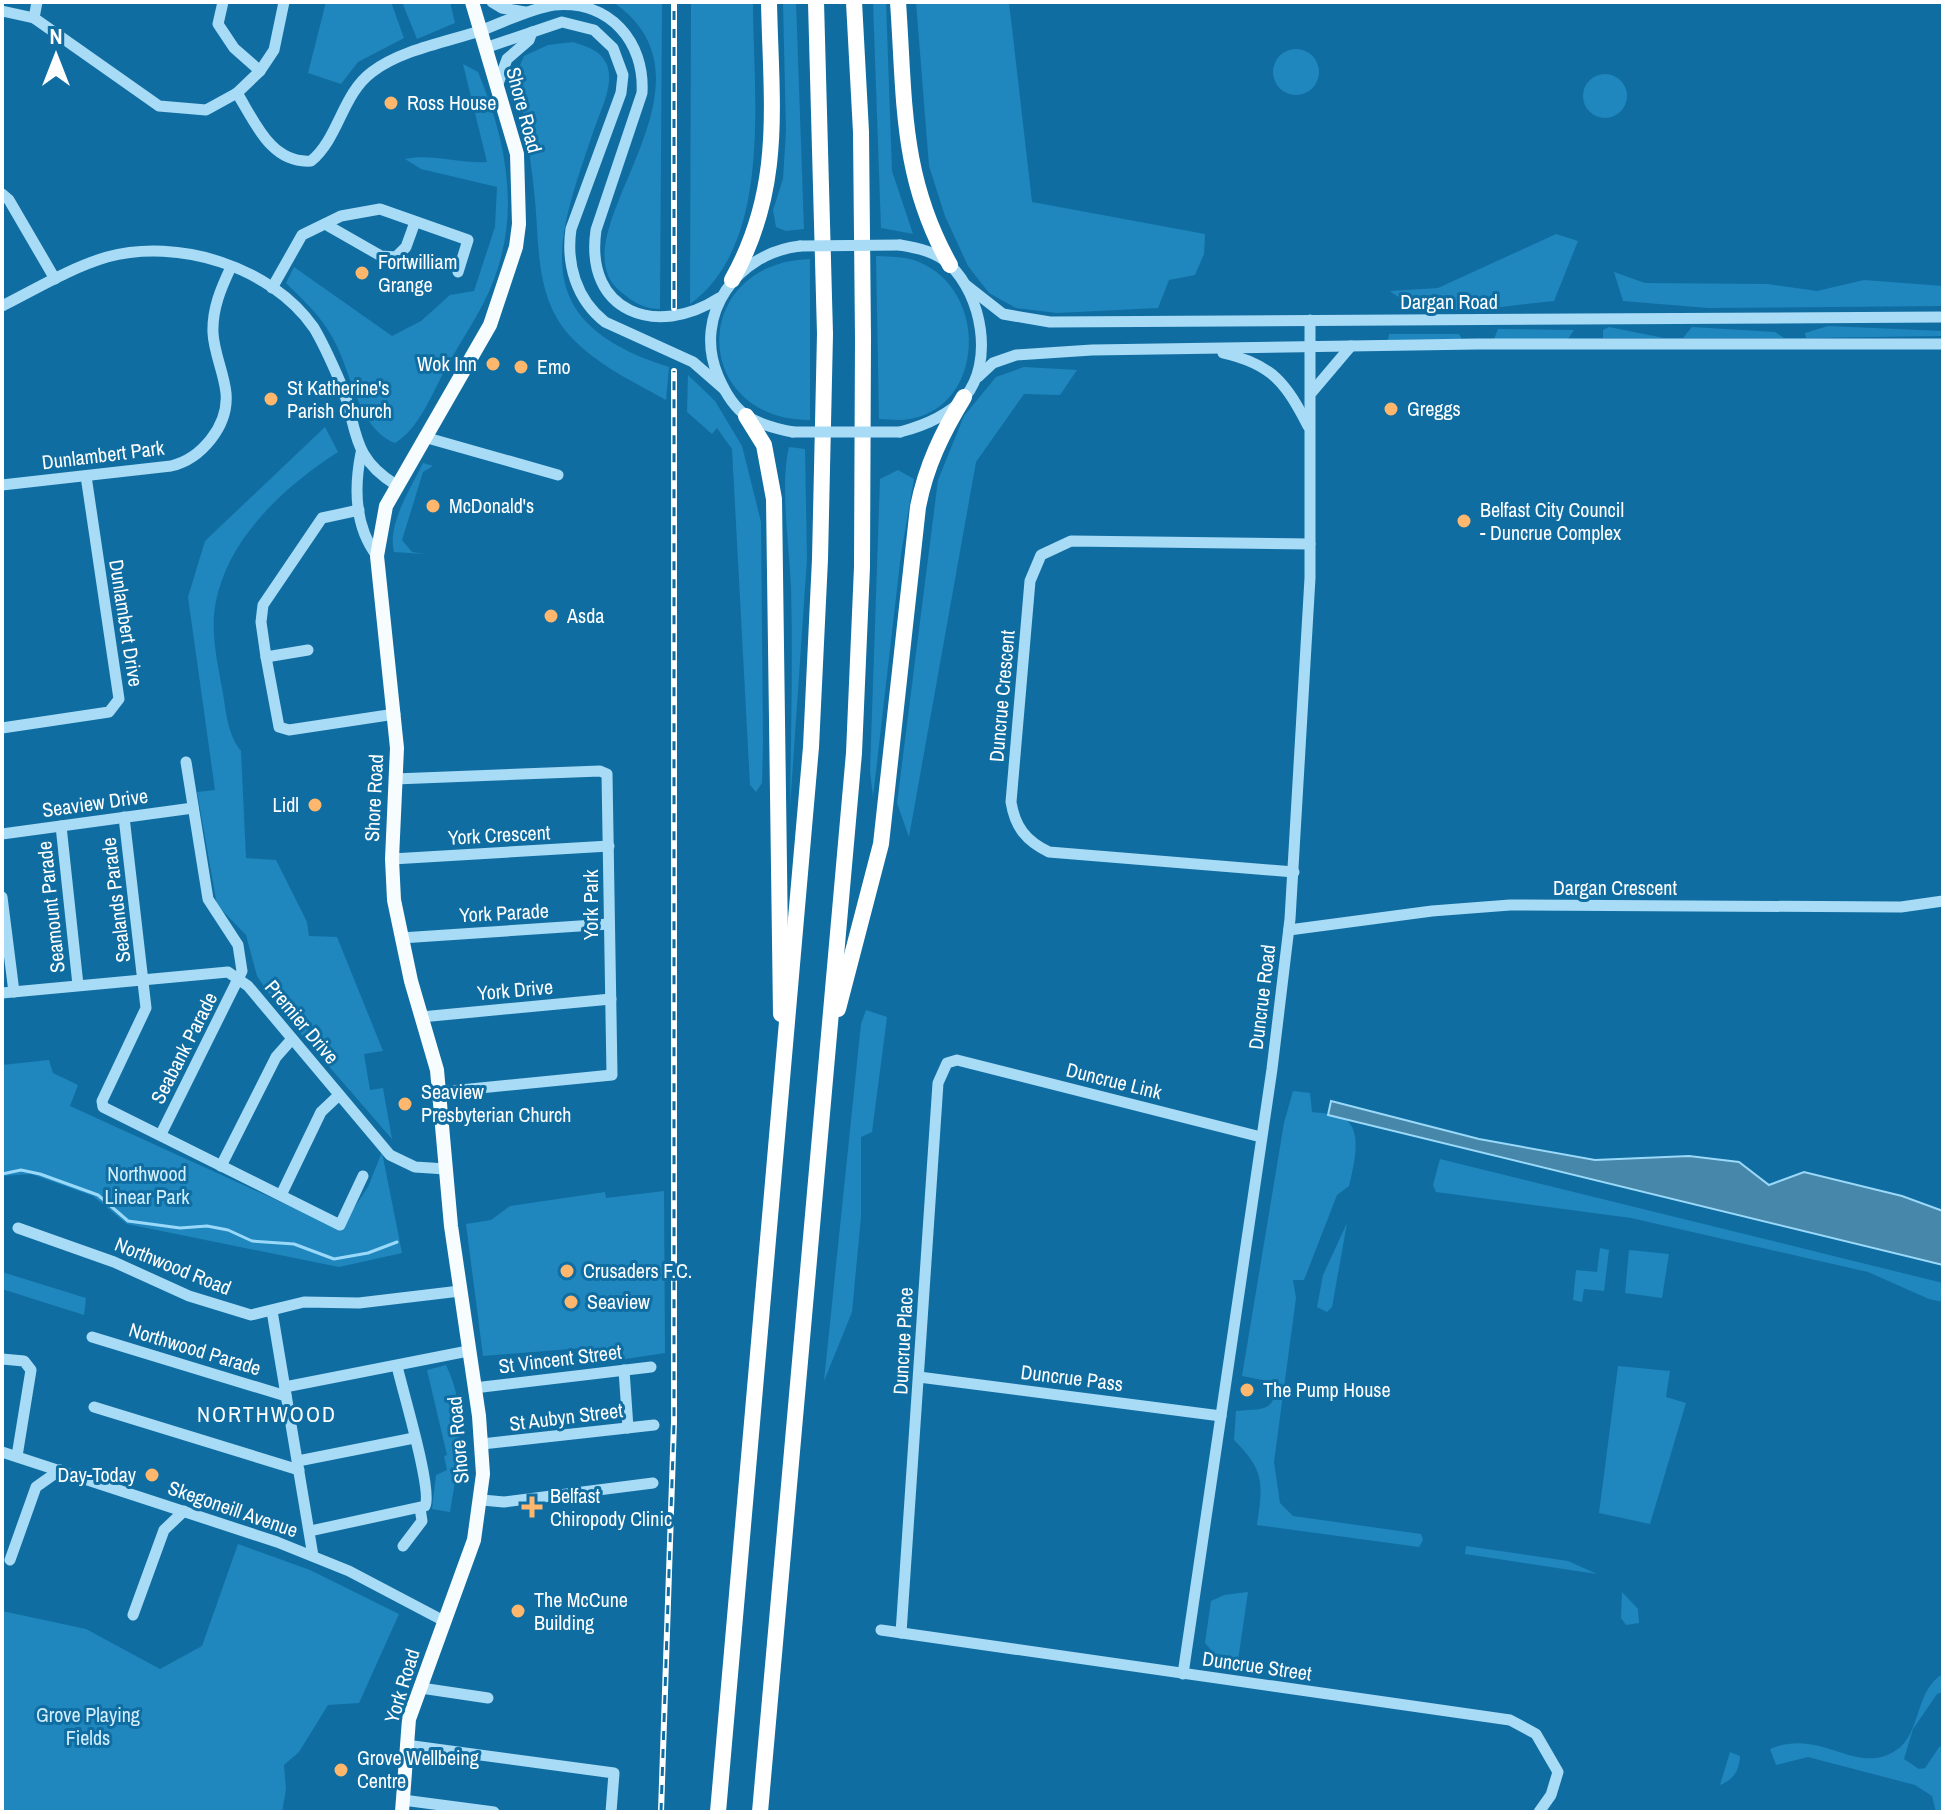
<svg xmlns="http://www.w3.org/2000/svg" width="1945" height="1814" viewBox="0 0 1945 1814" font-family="'Archivo Narrow',sans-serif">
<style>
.green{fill:#1f87be}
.water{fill:#4787aa;stroke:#9ad9f9;stroke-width:2}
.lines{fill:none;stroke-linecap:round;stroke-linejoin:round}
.stream{stroke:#9ad9f9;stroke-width:3}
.minor{stroke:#a8dbf6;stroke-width:11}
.major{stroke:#f7fcff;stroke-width:14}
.highway{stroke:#fff;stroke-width:16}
.rail-casing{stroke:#fff;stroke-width:6}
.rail{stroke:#106da1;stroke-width:3;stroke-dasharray:9;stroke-linecap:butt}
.minor-bridge{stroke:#a8dbf6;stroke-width:11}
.poi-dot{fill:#ffb76d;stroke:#106da1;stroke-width:3}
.labels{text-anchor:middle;stroke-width:6;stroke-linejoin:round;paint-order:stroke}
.poi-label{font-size:20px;fill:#fff;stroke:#106da1;text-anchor:start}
.street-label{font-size:20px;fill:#fff;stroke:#106da1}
.park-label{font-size:20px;fill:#d1effe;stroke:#106da1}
.neighbourhood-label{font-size:22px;letter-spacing:2px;fill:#fff;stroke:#106da1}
</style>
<rect width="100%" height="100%" fill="#106da1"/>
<!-- green -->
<g class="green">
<path d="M326,2H391L404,38L358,62L341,84L308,73Z"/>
<path d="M402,2H450L455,23L417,39Z"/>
<path d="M613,2H662L660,309C644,309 633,302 621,292C551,236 735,86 613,2Z"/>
<path d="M691,2H753C753,93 774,243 690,304Z"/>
<path d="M783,2H796L804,229L786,231L776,227L773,210L783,179L786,131Z"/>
<path d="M873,2H886L892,171L913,234L881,228Z"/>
<path d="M916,2H1009L1032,202L1205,234L1204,254L1195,275L1169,280L1158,308L1057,313L1016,308L989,293L968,266L945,216L929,166Z"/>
<path d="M573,42C587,47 601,50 607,65C614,84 602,107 596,124C557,238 522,321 669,367L666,400C632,381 597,365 570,336C533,295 540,239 534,190C530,151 523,113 516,75L524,56L548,45Z"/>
<circle cx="1296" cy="72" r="23"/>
<path d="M463,64L478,72C510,149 523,227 483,304C472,325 458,346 446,368C432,393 420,428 395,443C356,427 352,369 331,335C320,315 302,299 286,283L294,267L392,336L421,321L450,295L474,291L495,227L497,187L421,169L405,159C430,153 461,164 487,162Z"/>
<circle cx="1605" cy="96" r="22"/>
<path d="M1556,234L1578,241L1554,301C1504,305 1431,324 1390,291L1438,288Z"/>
<path d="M876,256C891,257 905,256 919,262C989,291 985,406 910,419C900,421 889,419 879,419Z"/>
<path d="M810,259V420C690,420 688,263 810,259Z"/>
<path d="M1614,272L1645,283L1767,284L1817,291L1864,280L1943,286V306L1708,308L1623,301Z"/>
<path d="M1828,326L1943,331V336L1806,338L1805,333Z"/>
<path d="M1609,327L1664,338H1603V330Z"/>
<path d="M1692,327L1775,332L1784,338H1683Z"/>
<path d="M1498,329L1574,330L1568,339H1494Z"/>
<path d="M1389,334H1459L1462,339L1388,340Z"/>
<path d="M1024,367L1077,370L1060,395L1024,394L976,462L909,837L897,803L938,480L964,416L996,377Z"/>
<path d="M688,375L715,401L742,446L761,522L763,743L762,783L756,792L750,785L732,449L717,428L712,434L687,412Z"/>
<path d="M325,427L338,452C285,486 229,537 216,601C210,629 217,661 222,688C226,710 227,734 241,751L246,858L276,860L307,922L309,936L337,937L383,1051L364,1054L370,1090L383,1088L392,1139L280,1010L257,976L246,935L217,905L197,792L215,790L188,597L205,541Z"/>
<path d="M789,447L805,449L807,559L790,807C791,733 793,660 791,586C789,545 780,484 789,447Z"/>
<path d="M423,463L433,466L423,472L402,540L412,552L425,554L394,552C387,524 411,488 423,463Z"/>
<path d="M898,470L914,479L901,554L873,797L870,771L880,479Z"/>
<path d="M866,1010L887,1017L872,1132L861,1137V1217L852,1312L824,1381L861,1024Z"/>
<path d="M49,1060L53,1073L78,1085L70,1106L340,1229L368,1187L382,1152L402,1253L339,1267L127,1224L93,1196L31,1174L2,1176V1065Z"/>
<path d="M1293,1091L1310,1093L1312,1112C1322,1113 1335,1114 1344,1119C1364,1129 1353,1169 1349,1186L1337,1195L1304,1280H1293L1296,1298L1274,1462L1280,1503L1293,1516L1421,1534L1423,1540L1419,1547L1257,1525C1263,1482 1265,1471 1234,1440L1236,1411C1262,1408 1274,1414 1277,1383L1242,1376L1284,1123Z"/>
<path d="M1440,1159L1943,1283V1302L1929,1299L1868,1272L1631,1218L1436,1192L1433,1185Z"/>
<path d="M664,1191L665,1353L586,1365L583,1348L483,1356L466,1224L491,1220L510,1206L605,1192L606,1198Z"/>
<path d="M1347,1223L1332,1307L1327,1312L1317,1307L1323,1275Z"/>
<path d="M1600,1248L1609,1250L1604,1291L1584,1289L1582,1302L1573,1300L1576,1270L1597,1272Z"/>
<path d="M1629,1250L1669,1254L1662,1298L1625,1293Z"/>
<path d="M2,1272L86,1298L84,1315L2,1289Z"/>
<path d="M446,1365C469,1411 458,1465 450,1512L432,1509L436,1475L447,1470L444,1456L447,1455L427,1370Z"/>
<path d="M1618,1366L1670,1371L1666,1397L1686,1403L1650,1524L1599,1513Z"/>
<path d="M238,1544L310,1570L399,1614L359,1703L328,1705L299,1752L284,1765L286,1789L282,1812H2V1611L86,1629L160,1669L202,1646Z"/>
<path d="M1466,1546L1568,1561L1597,1574L1465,1554Z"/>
<path d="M1248,1592L1237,1667L1219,1659L1205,1643L1211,1601L1224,1595Z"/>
<path d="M1622,1592L1638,1609L1639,1623L1626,1625L1621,1618Z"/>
<path d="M1943,1674V1692L1937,1694L1913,1729L1904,1759L1919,1769L1925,1768L1940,1746L1943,1748V1812H1936L1932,1796L1915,1785L1808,1757L1776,1765L1770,1749C1821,1727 1855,1776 1895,1751C1922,1735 1914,1690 1943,1674Z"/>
<path d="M1730,1752L1740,1756C1739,1771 1734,1779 1720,1785Z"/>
</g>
<!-- water -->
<path class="water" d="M1331,1101L1479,1139L1595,1160L1689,1156L1739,1162L1769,1185L1804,1172L1902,1196L1943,1211V1265L1328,1115Z"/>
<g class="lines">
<!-- stream -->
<path class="stream" d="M2,1174L21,1170L40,1174L98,1195L128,1221L180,1228L207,1226L228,1230L252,1241L294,1244L334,1259L368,1253L397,1242"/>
<!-- minor -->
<g class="minor">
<path d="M223,2L218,24L234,48L260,71"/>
<path d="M492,2L502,8L525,12"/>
<path d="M2,11L34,18L159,106L206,110L237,93L260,71L274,50L284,2"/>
<path d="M34,18L37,2"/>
<path d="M485,48L562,22L594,30L613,48L623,75L621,93L571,229C566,264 576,299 605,322L693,362L724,389"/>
<path d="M498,84L507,59L529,40L532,32"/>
<path d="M237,93C255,122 271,164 311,161C339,138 342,94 372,72C401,50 446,42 480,31C504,22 529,9 554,5C610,0 645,42 642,93L596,230C584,313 657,338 719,298"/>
<path d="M2,194L9,200L55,279"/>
<path d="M325,224L381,256L396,257L406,247L415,222"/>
<path d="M900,245C918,248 937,252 950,265C982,296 994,362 965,397C949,415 923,426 900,432"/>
<path d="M966,285L1003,314L1050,322L1943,317"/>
<path d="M272,288L302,235L341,216L380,209L468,240L458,272"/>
<path d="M2,306C36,289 70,268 107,257C178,238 271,266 314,328C323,343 331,361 338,377C360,425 346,454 396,485"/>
<path d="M1223,353C1272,364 1286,383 1308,426"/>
<path d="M978,377L993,363L1016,355L1092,350L1477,344H1943"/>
<path d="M1312,392L1351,346"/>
<path d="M793,432C778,429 760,425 747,416C733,407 724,390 718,376C692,314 738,253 800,246"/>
<path d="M424,437L558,475"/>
<path d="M361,453C354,488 355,527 377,556"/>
<path d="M2,485L171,466C201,459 229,426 226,393C224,373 214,353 213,333C212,309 221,288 231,267"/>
<path d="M308,650L266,657L261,622L263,605L322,518L359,510"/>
<path d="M266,657L279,727L289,730L395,714"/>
<path d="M2,728L109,712L119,699L86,476"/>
<path d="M395,779L600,771L607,774L612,1075L440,1092"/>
<path d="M124,817L146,1008L102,1101L103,1107L340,1225L363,1176"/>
<path d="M61,826L78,985"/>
<path d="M2,834L193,808"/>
<path d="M392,859L609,846"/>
<path d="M1294,872L1049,852C1026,841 1015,827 1011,802L1030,581L1041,555L1071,541L1310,544"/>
<path d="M2,897L14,992"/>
<path d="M1289,930L1432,911L1510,905L1901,907L1943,901"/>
<path d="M401,938L609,924"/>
<path d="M2,993L228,972L248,986L390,1155L415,1167L446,1169"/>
<path d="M421,1017L611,999"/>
<path d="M161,1134L242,971L238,945L208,899L186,762"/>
<path d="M221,1166L276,1057L292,1039"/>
<path d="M281,1195L321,1112L339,1095"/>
<path d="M18,1228L114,1262L189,1296L251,1315L304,1302L359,1303L460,1291"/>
<path d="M272,1311L313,1556"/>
<path d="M92,1337L286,1396"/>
<path d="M2,1359L24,1361L31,1370L17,1456"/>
<path d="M624,1370L628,1428"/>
<path d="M919,1377L1221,1416"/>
<path d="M285,1387L468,1351"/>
<path d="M474,1388L651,1367"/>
<path d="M94,1407L299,1470"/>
<path d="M482,1444L654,1425"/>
<path d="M2,1452L277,1542L349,1571L444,1621"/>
<path d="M298,1461L414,1438"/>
<path d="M482,1500L504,1502L653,1483"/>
<path d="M310,1531L425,1506C433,1490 402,1389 397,1366"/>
<path d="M403,1546L422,1521L420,1508"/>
<path d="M10,1560L36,1487L60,1470"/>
<path d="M133,1615L164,1530L184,1511"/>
<path d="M881,1630L1510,1720L1536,1734L1558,1772L1551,1795L1539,1812"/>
<path d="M901,1633L938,1083L947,1063L957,1060L1261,1137"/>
<path d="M1183,1674L1272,1069L1290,919L1310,578V320"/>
<path d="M421,1688L488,1698"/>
<path d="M406,1745L614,1773L611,1812"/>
<path d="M403,1800L494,1812"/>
</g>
<!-- major -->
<path class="major" d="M402,1812L409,1719L474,1540L483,1474L479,1416L451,1226L437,1070L411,981L394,900L392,859L397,748L377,556L386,506L490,325L516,247L519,224L517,154L472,2"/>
<!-- highway -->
<g class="highway">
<path d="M898,2C905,100 900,176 950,265"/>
<path d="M732,280C784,187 771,104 769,2"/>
<path d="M746,416L764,445L774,499L781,1014"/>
<path d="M838,1009L881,844L918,507C926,466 942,433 964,397"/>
<path d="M718,1812L811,747L820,559L825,334L816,2"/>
<path d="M760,1812L854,753L862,567L863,338L861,132L854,2"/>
</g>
<!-- rail casing -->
<g class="rail-casing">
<g id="rail">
<path d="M674,308V2"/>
<path d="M661,1812L674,1422V371"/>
</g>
</g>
<!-- rail -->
<use href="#rail" class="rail"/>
<!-- minor-bridge -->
<g class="minor-bridge">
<path d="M800,246L900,245"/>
<path d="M793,432H900"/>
</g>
</g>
<!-- markers -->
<g class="poi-dot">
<circle cx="391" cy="103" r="8"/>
<circle cx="362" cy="273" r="8"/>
<circle cx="493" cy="364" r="8"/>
<circle cx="521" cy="367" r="8"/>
<circle cx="271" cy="399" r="8"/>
<circle cx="1391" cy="409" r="8"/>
<circle cx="433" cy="506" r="8"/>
<circle cx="1464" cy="521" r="8"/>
<circle cx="551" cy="616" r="8"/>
<circle cx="315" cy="805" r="8"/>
<circle cx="405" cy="1104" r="8"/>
<circle cx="567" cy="1271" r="8"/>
<circle cx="571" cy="1302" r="8"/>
<circle cx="1247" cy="1390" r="8"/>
<circle cx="152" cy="1475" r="8"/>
<path d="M528 1495h8v8h8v8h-8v8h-8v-8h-8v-8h8z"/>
<circle cx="518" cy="1611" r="8"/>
<circle cx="341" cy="1770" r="8"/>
</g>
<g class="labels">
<!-- poi labels -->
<g class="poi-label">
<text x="407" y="110">Ross House</text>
<text x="378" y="269">Fortwilliam<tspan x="378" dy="23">Grange</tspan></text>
<text x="477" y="371" text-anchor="end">Wok Inn</text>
<text x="537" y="374">Emo</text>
<text x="287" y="395">St Katherine's<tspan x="287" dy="23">Parish Church</tspan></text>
<text x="1407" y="416">Greggs</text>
<text x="449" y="513">McDonald's</text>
<text x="1480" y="517">Belfast City Council<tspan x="1480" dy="23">- Duncrue Complex</tspan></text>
<text x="567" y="623">Asda</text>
<text x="299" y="812" text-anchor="end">Lidl</text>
<text x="421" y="1099">Seaview<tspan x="421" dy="23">Presbyterian Church</tspan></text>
<text x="583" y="1278">Crusaders F.C.</text>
<text x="587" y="1309">Seaview</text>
<text x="1263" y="1397">The Pump House</text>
<text x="136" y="1482" text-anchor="end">Day-Today</text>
<text x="550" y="1503">Belfast<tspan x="550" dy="23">Chiropody Clinic</tspan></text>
<text x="534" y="1607">The McCune<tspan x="534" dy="23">Building</tspan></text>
<text x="357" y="1765">Grove Wellbeing<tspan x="357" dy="23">Centre</tspan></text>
</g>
<!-- street labels -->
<g class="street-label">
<text transform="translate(524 110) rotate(75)" y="7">Shore Road</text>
<text x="1449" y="309">Dargan Road</text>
<text transform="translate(103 455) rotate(-7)" y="7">Dunlambert Park</text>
<text transform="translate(126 623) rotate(81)" y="7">Dunlambert Drive</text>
<text transform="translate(1002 696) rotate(-85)" y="7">Duncrue Crescent</text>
<text transform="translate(374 798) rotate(-87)" y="7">Shore Road</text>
<text transform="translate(95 803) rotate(-8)" y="7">Seaview Drive</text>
<text transform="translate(499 835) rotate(-3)" y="7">York Crescent</text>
<text x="1615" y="895">Dargan Crescent</text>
<text transform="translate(116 900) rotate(-97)" y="7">Sealands Parade</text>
<text transform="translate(591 905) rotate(-90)" y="7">York Park</text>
<text transform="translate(51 907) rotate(-96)" y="7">Seamount Parade</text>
<text transform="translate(504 913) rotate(-3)" y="7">York Parade</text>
<text transform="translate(515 990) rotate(-5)" y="7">York Drive</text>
<text transform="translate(1262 997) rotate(-83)" y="7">Duncrue Road</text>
<text transform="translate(302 1022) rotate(50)" y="7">Premier Drive</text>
<text transform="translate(184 1048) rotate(-63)" y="7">Seabank Parade</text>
<text transform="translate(1114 1081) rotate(14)" y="7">Duncrue Link</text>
<text transform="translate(173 1266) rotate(22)" y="7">Northwood Road</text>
<text transform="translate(903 1341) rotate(-87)" y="7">Duncrue Place</text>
<text transform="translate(195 1349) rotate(17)" y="7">Northwood Parade</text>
<text transform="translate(560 1359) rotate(-7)" y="7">St Vincent Street</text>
<text transform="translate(1072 1378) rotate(7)" y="7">Duncrue Pass</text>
<text transform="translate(566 1417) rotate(-7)" y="7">St Aubyn Street</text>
<text transform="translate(458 1440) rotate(-95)" y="7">Shore Road</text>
<text transform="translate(233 1509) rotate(19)" y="7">Skegoneill Avenue</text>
<text transform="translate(1257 1666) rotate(8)" y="7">Duncrue Street</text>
<text transform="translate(402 1686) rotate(-73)" y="7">York Road</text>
</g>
<!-- park labels -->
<g class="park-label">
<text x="147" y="1181">Northwood<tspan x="147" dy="23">Linear Park</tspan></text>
<text x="88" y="1722">Grove Playing<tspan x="88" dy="23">Fields</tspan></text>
</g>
<!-- neighbourhood labels -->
<g class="neighbourhood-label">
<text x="267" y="1422">NORTHWOOD</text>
</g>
</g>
<!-- border -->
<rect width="1945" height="1814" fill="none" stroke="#ffffff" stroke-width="8"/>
<!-- north arrow -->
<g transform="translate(56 56)" stroke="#106da1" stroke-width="6" paint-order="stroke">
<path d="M0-6L14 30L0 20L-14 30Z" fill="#ffffff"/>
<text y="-12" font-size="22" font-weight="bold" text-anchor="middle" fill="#ffffff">N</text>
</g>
</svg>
